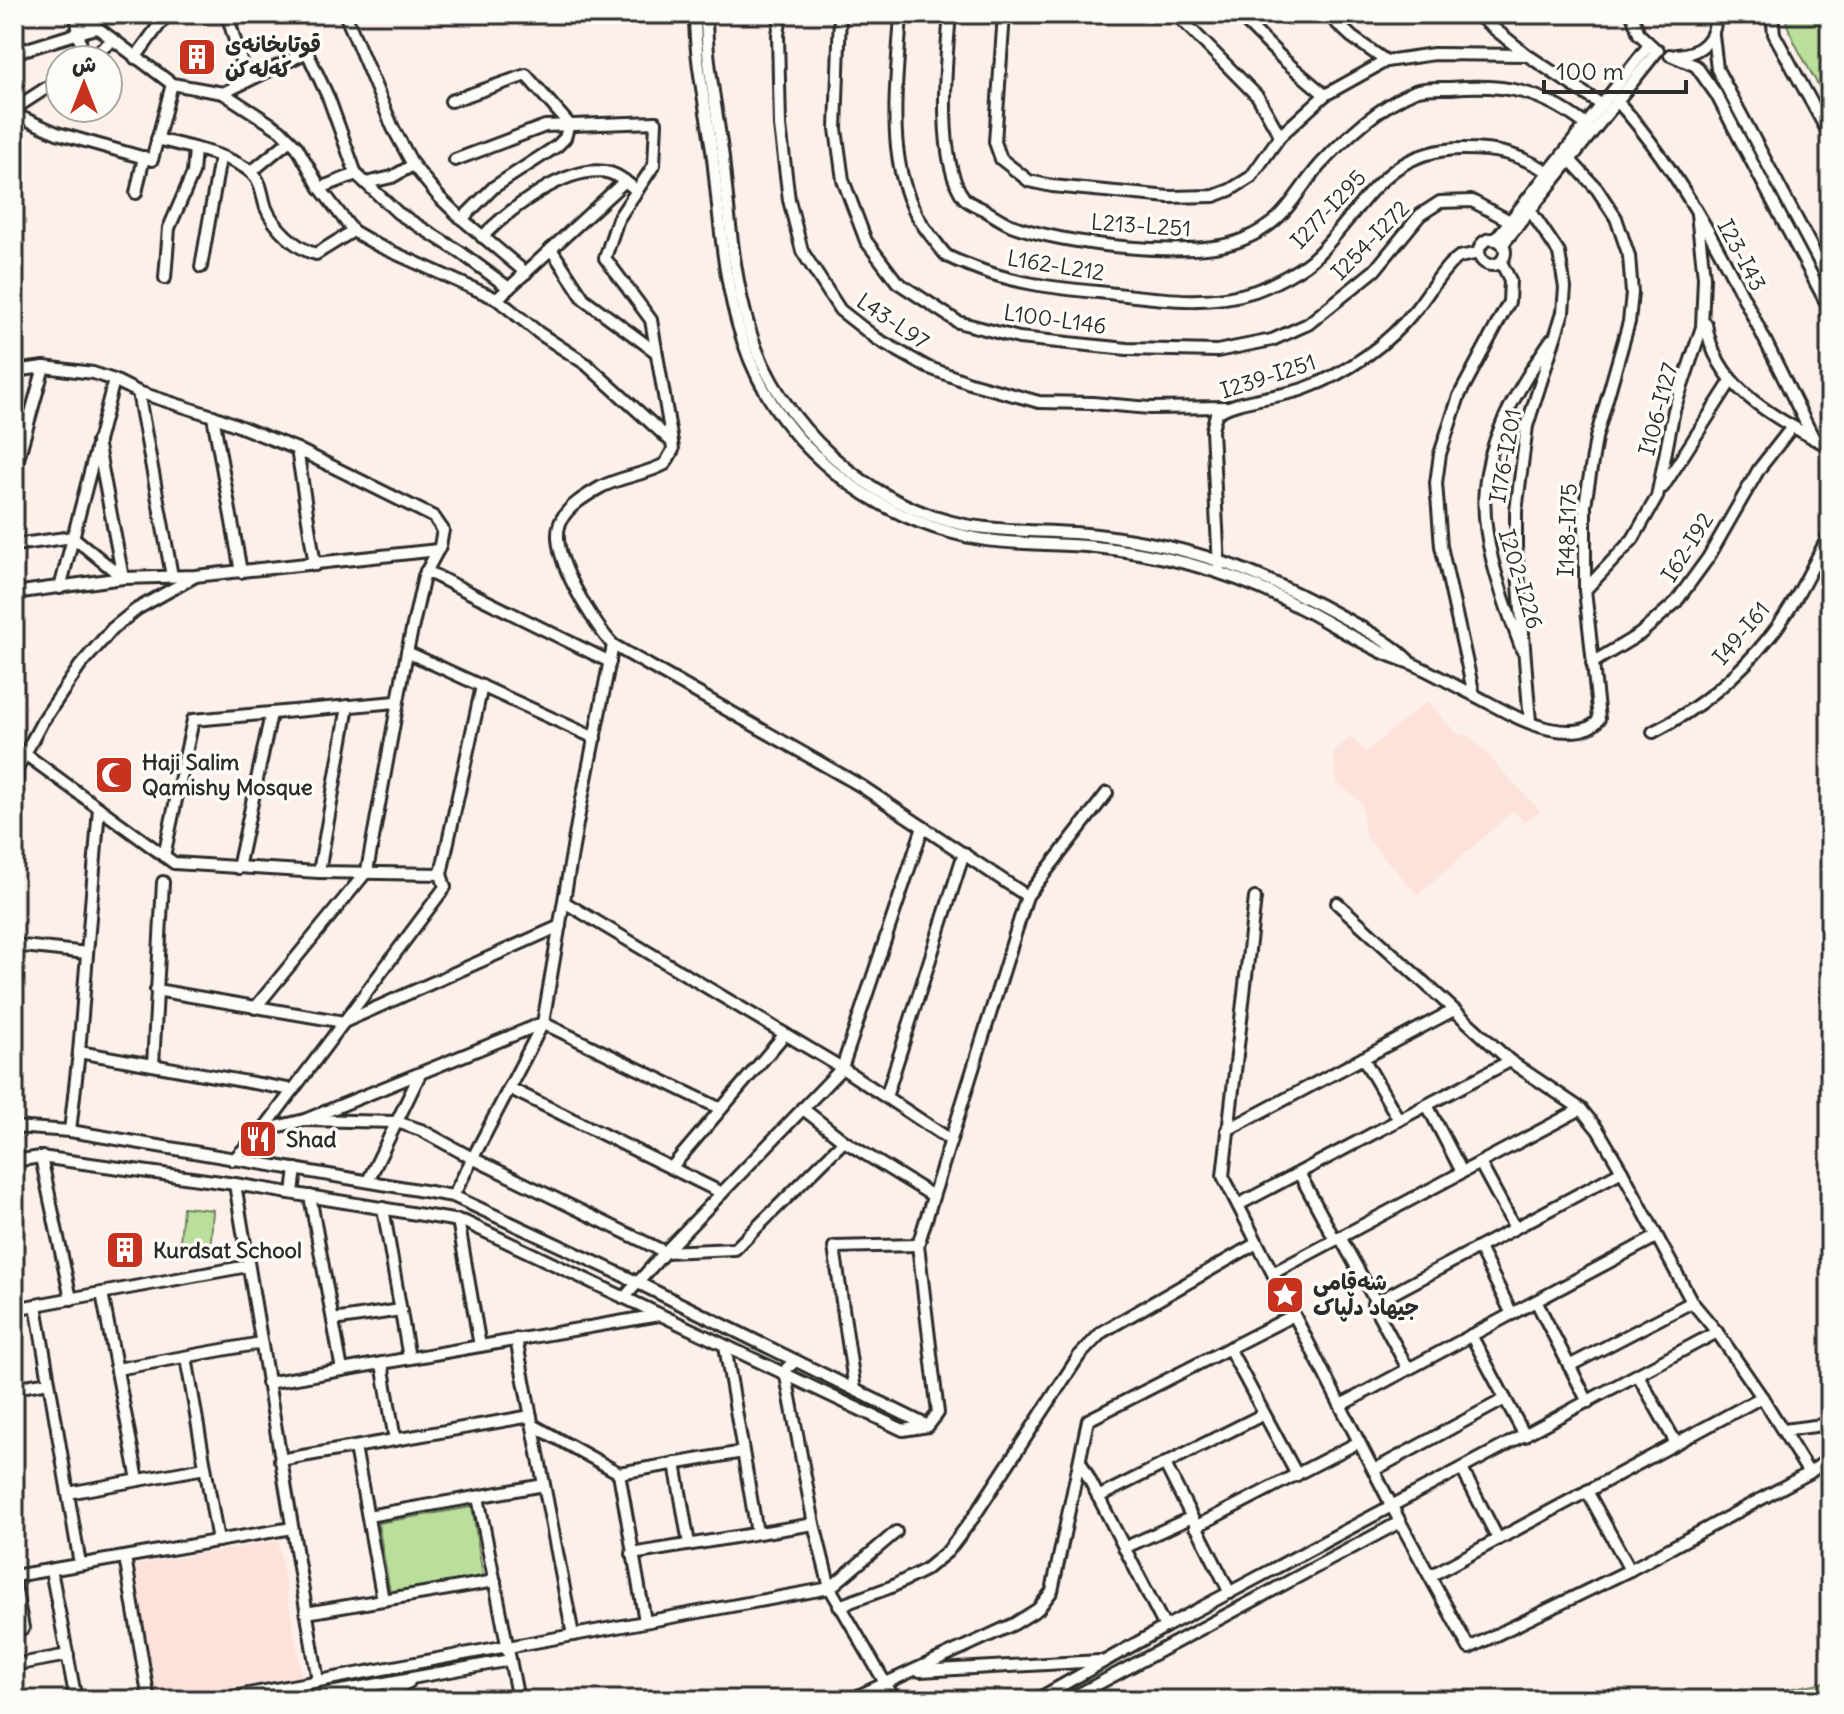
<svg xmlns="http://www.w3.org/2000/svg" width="1844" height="1714" viewBox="0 0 1844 1714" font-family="Delius,'Playpen Sans Arabic',sans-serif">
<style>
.built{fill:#fde2da}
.green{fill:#b9df9a;stroke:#728562;stroke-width:2}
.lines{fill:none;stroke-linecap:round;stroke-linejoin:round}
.minor-casing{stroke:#2b2b2b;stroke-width:16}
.minor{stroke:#fdfcf7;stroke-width:10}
.labels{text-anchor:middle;stroke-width:7;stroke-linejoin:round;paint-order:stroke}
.poi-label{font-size:22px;font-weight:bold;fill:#2b2b2b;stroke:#fdfcf7;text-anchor:start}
.street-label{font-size:22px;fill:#2b2b2b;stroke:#fdfcf7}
</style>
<rect width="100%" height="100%" fill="#fdf0ea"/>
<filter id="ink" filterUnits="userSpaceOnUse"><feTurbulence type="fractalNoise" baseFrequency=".0125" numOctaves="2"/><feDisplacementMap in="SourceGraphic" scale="16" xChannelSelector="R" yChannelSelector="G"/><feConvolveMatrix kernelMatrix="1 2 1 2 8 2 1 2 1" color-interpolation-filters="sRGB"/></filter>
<g filter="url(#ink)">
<!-- built -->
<g class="built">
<path d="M1427,701L1456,733L1470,737L1540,811L1524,822L1513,811L1418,895L1365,836L1362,803L1336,782L1333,754L1350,737L1366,752Z"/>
<path d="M278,1541L302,1676L157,1700L134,1565Z"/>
</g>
<!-- green -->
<g class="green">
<path d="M1785,14H1830V106C1820,87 1785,32 1785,14Z"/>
<path d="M183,1207L213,1210L210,1256L179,1253Z"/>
<path d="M472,1507L483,1576L390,1592L378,1523Z"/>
<path d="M1830,1681V1700H1759L1758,1695Z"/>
</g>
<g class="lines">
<!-- minor casing -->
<g class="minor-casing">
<g id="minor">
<path d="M76,14L83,60"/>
<path d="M79,14L172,84L223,93L280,130L297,147L320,188L353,231L379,246L497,299L539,333L586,364L672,442L673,450L665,464C645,475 622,476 601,487C587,495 566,507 560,523C548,553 593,623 613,645L861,786L1027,896"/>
<path d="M227,14L247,81"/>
<path d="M345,14L393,128L413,165L439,197L462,219L526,273"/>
<path d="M695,14C695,63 707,110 713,158C720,220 723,282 743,341C777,446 874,520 980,539C1015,545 1051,543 1086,546C1161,553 1234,571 1301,608C1326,621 1350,636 1376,649C1388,656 1401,659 1413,664C1431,672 1448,682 1466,691C1493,704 1521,723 1550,729C1566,732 1589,734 1599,719L1585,590V505L1596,438L1629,322L1632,293L1629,256L1616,218L1597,189L1570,160"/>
<path d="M706,14C706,63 717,110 723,158C729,215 733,276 750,331C779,425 868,506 965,525C1008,533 1053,530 1097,535C1192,546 1259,571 1342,617C1365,630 1389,641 1408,660"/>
<path d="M781,14L778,35L780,126L789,200L802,251L840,310L877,339L927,367L970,383L1039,402L1092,403L1150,408L1227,407"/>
<path d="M840,14L836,129L843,180L866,241L897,282L958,322L1019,338L1127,349L1217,351L1272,340L1308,324L1375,270L1420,215L1440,202L1472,201L1510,221"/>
<path d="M901,14C897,87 881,176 931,236C936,242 941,250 946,255C952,260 962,262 968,265C1011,283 1053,288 1098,292C1149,297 1205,308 1255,291C1272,285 1305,268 1317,255C1365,207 1384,149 1463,149C1499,149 1517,154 1549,172"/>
<path d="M950,14C946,59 936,162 964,198C968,203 979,207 985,210C993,215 1002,221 1011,225C1061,244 1195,261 1244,239C1288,220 1291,198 1320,165C1347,136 1378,107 1415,91C1425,87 1440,88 1451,88C1505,83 1542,91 1586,125"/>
<path d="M1004,14L995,142L1001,159L1029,181L1052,186L1169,197L1214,196L1230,190L1251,177L1280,136L1325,95L1386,61"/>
<path d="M1176,14L1258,97L1280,136"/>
<path d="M1238,14L1284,60L1325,95"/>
<path d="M1327,14L1352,37L1386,61L1434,54L1527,55"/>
<path d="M1476,14L1527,55L1602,105"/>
<path d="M1632,14L1639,34L1654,48"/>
<path d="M1772,14L1774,34L1830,136"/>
<path d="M1713,35L1717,69L1830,282"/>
<path d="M14,53L95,28"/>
<path d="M1670,55L1696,66L1716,94L1830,310"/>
<path d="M1676,55C1701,54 1717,39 1715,14"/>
<path d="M135,58L167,14"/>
<path d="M87,60L112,41"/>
<path d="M223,93L307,52L329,99L356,174L398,213L460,252L509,288"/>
<path d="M451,101L526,75L569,124"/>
<path d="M1617,101C1701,193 1757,328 1814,439"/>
<path d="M14,109L60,79"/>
<path d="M14,114L57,133L152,160L172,84"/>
<path d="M157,139C184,146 232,155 252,173C262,182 262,197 266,208C274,227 296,249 316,254L353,231"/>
<path d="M455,160L545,126L656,122L654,165L618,219L605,258L651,320L672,442"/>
<path d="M251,172L290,140"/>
<path d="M366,183L392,177L413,165"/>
<path d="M320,188L356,174"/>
<path d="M136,193L144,157"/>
<path d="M1530,210L1559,253L1565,288L1563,312L1527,426L1516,511V547L1530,722"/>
<path d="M462,219L494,187L557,146L565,138L569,124"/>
<path d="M482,237C509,210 569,162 610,173C620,176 629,184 637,191"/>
<circle cx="1492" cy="252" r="13"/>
<path d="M1495,240L1649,45"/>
<path d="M1503,244L1658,50"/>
<path d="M551,249L584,299L656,352"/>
<path d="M201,267L220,158"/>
<path d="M165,278L169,228L193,173L195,149"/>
<path d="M497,299L625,181"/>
<path d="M1706,324C1716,391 1777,418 1830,447"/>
<path d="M14,371L44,367L93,373L114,380L138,392L213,416L297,449L434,517L443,530L440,546L424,576L407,652L367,871L255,1008"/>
<path d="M138,392L172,576"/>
<path d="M213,416L241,572"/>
<path d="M297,449L315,565"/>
<path d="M14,473L44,367"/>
<path d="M1663,487L1731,381"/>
<path d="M14,545L73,537L123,578L97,441"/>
<path d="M1219,567L1212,430L1216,414C1234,399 1281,398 1306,388C1348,373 1388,344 1416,309C1428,294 1437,278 1450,264L1459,257L1479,253"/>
<path d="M426,571L610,662"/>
<path d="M60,588L114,380"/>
<path d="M1585,590L1633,539L1657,497L1674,410L1702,327L1704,277L1697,214"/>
<path d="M14,593L123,578L195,576L438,550"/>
<path d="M14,609L15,605"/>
<path d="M1522,650C1470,512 1465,465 1551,340"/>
<path d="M407,652L595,738"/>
<path d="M1592,663L1640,634L1676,602L1708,558L1759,469L1792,427"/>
<path d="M1474,695L1441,546L1436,483L1440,454L1459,396L1509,302L1510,280L1501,262"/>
<path d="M1653,732C1699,709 1739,675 1771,635C1795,605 1812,567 1830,533"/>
<path d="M25,754L174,863L319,872L441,874L445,887L263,1130L233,1160"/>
<path d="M14,816L17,769L42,722L80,666L112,629L137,609L194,577"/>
<path d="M164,856L193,720L396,702"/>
<path d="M238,868L271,714"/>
<path d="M319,872L348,706"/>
<path d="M441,874L482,686"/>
<path d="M1255,898L1223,1176L1400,1522L1469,1648L1630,1570L1809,1473L1830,1458"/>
<path d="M564,902L842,1068L949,1139"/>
<path d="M1337,903L1510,1061L1581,1109L1598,1130L1622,1171L1692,1302L1717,1332L1762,1397L1809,1473"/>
<path d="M14,945L87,953"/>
<path d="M156,990L344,1022L560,926"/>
<path d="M79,1052L293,1090"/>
<path d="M1363,1058L1399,1120"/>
<path d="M153,1065L163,882"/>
<path d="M509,1088L722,1193"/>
<path d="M886,1097L964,853"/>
<path d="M1427,1105L1462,1172"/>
<path d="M802,1108L844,1141L933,1196"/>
<path d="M305,1120L397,1122L421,1130L472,1158L665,1252L735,1249L844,1141"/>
<path d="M14,1127L70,1131L453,1196L616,1272L926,1425"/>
<path d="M263,1130L305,1120L543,1023L721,1109"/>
<path d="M1227,1130L1452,1011"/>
<path d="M70,1131L79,1052L99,808"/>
<path d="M41,1157L71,1299"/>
<path d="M14,1161L41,1157L69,1161L235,1184L465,1222L903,1430L928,1426L938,1413L918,1245L1027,896L1107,793"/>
<path d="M1480,1163L1515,1228"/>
<path d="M671,1168L785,1034"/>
<path d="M1299,1173L1335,1240"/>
<path d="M368,1181L420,1074"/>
<path d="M235,1184L318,1681"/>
<path d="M293,1193L296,1169"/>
<path d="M310,1196L342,1370"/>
<path d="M453,1196L543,1023L577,824L613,645"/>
<path d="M1238,1205L1510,1061"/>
<path d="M383,1208L409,1358"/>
<path d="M458,1220L480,1346"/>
<path d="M1340,1237L1376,1302"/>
<path d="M1479,1248L1512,1314"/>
<path d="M1273,1273L1581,1109"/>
<path d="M102,1293L138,1480"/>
<path d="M624,1298L665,1252L842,1068L923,827"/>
<path d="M1536,1301L1588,1402"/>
<path d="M36,1305L80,1564"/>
<path d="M14,1309L248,1266"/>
<path d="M333,1320L401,1310"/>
<path d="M1471,1335L1525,1436"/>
<path d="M516,1339L573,1635"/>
<path d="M725,1346L757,1533"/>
<path d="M1229,1348L1297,1475"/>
<path d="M186,1357L218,1541"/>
<path d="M796,1361L787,1368L786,1376L814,1524L830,1588L895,1700"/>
<path d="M382,1363L395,1440"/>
<path d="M1569,1366L1692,1302"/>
<path d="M117,1369L261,1343"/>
<path d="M1408,1369L1373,1304L1622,1171"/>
<path d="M1638,1375L1676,1443"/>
<path d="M267,1383L659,1315"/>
<path d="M14,1388L49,1382"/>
<path d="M855,1390L834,1247L918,1245"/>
<path d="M1341,1405L1656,1237"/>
<path d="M533,1425L619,1473L743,1452"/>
<path d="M1784,1430L1830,1424"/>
<path d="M355,1447L383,1600"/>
<path d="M280,1460L531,1416"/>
<path d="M1080,1461L1165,1627"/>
<path d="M675,1463L689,1544"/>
<path d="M1165,1464L1230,1593"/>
<path d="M1462,1469L1498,1539"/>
<path d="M1374,1470L1505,1399"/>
<path d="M619,1473L645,1621"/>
<path d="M1587,1491L1630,1570"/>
<path d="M68,1493L205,1468"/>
<path d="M478,1497L518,1700"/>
<path d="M1098,1497L1264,1414"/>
<path d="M368,1516L544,1485"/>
<path d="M1195,1527L1359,1442"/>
<path d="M1124,1548L1190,1518"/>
<path d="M632,1554L814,1524"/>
<path d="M125,1557L149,1700"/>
<path d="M51,1570L76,1700"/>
<path d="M14,1576L292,1528"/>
<path d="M1430,1576L1762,1397"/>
<path d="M14,1580L23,1628"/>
<path d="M839,1606L891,1587L925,1570L948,1551L973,1518L1079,1356L1102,1332L1257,1243"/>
<path d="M306,1613L495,1581"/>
<path d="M508,1647L830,1588L896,1532"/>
<path d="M14,1665L68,1655"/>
<path d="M920,1671L1100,1661"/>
<path d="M216,1700L507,1646"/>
<path d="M292,1700L510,1660"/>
<path d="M376,1700L409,1682"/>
<path d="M849,1700L1014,1624L1038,1609L1052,1591L1088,1420L1294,1315"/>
<path d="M1036,1700L1165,1627L1717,1332"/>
<path d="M1068,1700L1400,1522"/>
</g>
</g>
<!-- minor -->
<use href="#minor" class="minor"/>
</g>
</g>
<!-- icons -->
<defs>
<g id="building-square" transform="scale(2)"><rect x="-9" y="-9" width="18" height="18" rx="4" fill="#c8321e" stroke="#fdfcf7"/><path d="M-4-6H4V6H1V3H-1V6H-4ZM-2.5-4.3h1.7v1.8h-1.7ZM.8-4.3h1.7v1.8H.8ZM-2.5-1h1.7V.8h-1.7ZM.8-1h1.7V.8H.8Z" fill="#fff"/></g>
<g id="mosque-square" transform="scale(2)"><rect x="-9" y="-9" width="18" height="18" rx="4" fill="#c8321e" stroke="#fdfcf7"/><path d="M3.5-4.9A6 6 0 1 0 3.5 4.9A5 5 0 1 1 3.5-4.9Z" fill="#fff"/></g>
<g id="restaurant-square" transform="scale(2)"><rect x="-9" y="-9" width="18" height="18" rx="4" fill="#c8321e" stroke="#fdfcf7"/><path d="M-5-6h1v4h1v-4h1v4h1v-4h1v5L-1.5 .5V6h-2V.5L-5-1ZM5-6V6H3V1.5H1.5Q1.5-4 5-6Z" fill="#fff"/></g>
<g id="sight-square" transform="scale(2)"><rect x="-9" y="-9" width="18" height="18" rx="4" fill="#c8321e" stroke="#fdfcf7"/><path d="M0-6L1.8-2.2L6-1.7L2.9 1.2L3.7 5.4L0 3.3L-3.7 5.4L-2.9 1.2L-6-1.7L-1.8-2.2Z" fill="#fff"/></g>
</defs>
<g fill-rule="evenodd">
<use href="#building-square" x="197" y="57"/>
<use href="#mosque-square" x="114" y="775"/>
<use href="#restaurant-square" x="258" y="1139"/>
<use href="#building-square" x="125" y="1250"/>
<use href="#sight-square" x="1285" y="1295"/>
</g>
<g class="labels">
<!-- poi labels -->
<g class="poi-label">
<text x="225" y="52">قوتابخانەی<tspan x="225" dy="25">کەلەکن</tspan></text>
<text x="142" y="770">Haji Salim<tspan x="142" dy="25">Qamishy Mosque</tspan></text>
<text x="286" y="1147">Shad</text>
<text x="153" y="1258">Kurdsat School</text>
<text x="1313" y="1290">شەقامی<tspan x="1313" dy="25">جیهاد دڵپاک</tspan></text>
</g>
<!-- street labels -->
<g class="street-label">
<text transform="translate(1328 209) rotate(-47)" y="8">I277-I295</text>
<text transform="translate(1141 225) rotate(4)" y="8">L213-L251</text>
<text transform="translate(1370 240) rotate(-46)" y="8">I254-I272</text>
<text transform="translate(1742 255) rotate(62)" y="8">I23-I43</text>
<text transform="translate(1056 265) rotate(9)" y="8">L162-L212</text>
<text transform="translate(1055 319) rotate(8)" y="8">L100-L146</text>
<text transform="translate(893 321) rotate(34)" y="8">L43-L97</text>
<text transform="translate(1268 376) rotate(-18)" y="8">I239-I251</text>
<text transform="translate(1658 409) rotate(-75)" y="8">I106-I127</text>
<text transform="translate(1505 456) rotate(-80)" y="8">I176-I201</text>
<text transform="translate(1567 530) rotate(-88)" y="8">I148-I175</text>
<text transform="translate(1687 547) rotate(-58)" y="8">I62-I92</text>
<text transform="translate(1521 579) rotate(73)" y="8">I202-I226</text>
<text transform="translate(1741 633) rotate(-50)" y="8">I49-I61</text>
</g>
</g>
<!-- margin -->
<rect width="1844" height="1714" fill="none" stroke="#fdfcf7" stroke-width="48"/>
<rect x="24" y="24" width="1796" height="1666" fill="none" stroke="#2b2b2b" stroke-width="3" filter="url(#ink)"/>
<!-- north arrow -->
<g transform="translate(84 84)"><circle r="38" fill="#fdfcf7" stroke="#a9a8a5" stroke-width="2"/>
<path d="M0-6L14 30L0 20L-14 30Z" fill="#c8321e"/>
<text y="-12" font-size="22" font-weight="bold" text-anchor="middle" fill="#2b2b2b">ش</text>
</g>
<!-- scale -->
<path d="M1544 80v12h142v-12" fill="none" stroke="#2b2b2b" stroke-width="4"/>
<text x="1556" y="80" font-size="24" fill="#2b2b2b" stroke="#fdfcf7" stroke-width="6" paint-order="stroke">100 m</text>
</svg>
